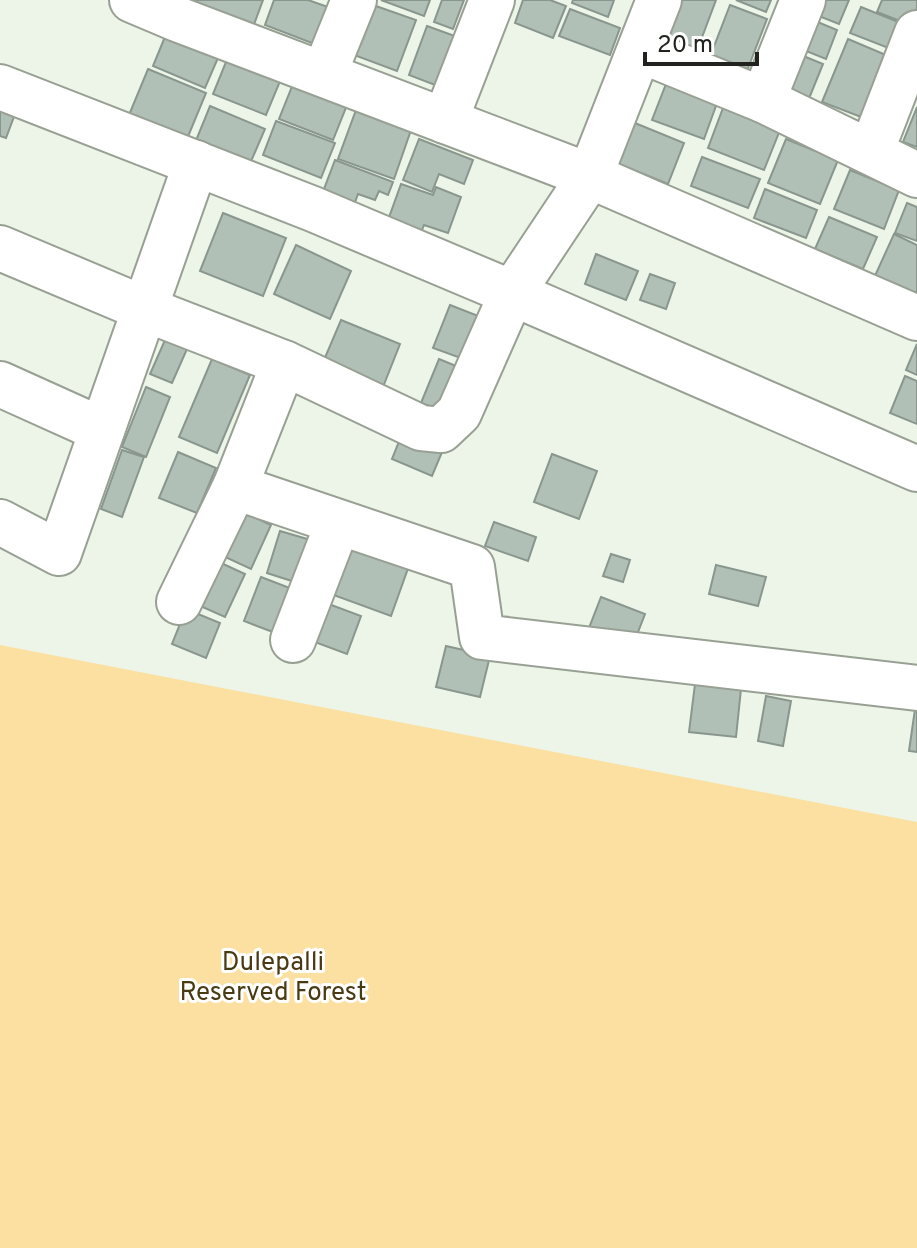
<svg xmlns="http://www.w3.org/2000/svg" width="917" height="1248" viewBox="0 0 917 1248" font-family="Overpass,sans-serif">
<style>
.green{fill:#fbe0a1}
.building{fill:#b1c0b6;stroke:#89968e;stroke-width:2}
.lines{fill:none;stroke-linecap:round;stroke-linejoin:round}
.minor-casing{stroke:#98a093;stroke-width:48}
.minor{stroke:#fff;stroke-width:44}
.labels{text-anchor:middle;stroke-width:6;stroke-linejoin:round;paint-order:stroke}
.park-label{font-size:26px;fill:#493a13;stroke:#fff}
</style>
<rect width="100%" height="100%" fill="#ecf5e7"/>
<!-- green -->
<path class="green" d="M0,645L917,822V1248H0Z"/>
<!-- building -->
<g class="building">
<path d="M195,0H263L253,27L194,5Z"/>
<path d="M274,0H308L331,8L317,45L265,25Z"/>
<path d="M381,0H430L424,16Z"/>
<path d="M442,0H464L453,29L434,22Z"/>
<path d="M523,0H550L566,6L553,38L515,23Z"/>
<path d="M573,0H614L608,17L572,3Z"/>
<path d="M681,0H716L695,56L664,44Z"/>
<path d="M736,0H771L766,12Z"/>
<path d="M816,0H849L839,24L811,13Z"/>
<path d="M882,0H917V8L910,25L877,12Z"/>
<path d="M373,5L416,20L397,71L354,55Z"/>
<path d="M730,5L767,19L745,76L708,62Z"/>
<path d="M861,7L901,23L891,49L850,33Z"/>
<path d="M570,9L620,28L610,55L559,36Z"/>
<path d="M808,18L837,30L826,59L796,47Z"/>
<path d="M171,22L224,44L205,88L153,66Z"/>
<path d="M427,26L466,40L448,90L409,75Z"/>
<path d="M848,39L886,55L861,117L822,102Z"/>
<path d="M230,52L283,74L266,115L213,94Z"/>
<path d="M796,53L823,64L806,106L779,95Z"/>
<path d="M148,69L206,93L187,139L129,115Z"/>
<path d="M293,84L347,105L333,140L279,119Z"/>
<path d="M666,84L717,103L704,139L652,120Z"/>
<path d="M0,99L18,106L6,138L0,136Z"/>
<path d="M210,106L265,129L249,166L195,143Z"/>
<path d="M917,107V147L903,142Z"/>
<path d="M723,108L780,130L764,170L708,148Z"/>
<path d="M356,110L411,130L394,179L338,159Z"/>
<path d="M276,121L335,143L321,178L263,155Z"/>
<path d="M630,121L684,143L668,184L614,162Z"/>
<path d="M419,139L473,160L464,184L439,174L432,192L403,180Z"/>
<path d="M786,139L838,160L820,204L768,183Z"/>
<path d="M702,157L760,179L748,208L691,186Z"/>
<path d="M335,160L393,182L388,195L379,191L375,200L358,194L353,208L321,197Z"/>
<path d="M850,170L899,190L884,229L834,209Z"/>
<path d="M401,184L433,195L436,187L461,197L448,233L424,225L420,235L387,223Z"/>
<path d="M765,189L817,210L806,238L754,218Z"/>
<path d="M907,203L917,207V241L895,233Z"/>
<path d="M223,213L286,238L263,296L200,271Z"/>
<path d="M829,217L877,237L863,269L815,249Z"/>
<path d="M894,234L917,245V297L874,278Z"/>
<path d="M296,245L351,271L330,319L274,294Z"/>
<path d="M596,254L638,271L626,300L585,284Z"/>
<path d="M650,274L675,283L666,309L640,300Z"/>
<path d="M450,305L486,319L469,361L433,348Z"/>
<path d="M341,320L400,344L381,392L321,367Z"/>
<path d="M165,340L187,349L172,383L150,374Z"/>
<path d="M917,344V375L906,370Z"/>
<path d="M212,359L250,375L217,453L179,437Z"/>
<path d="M439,359L461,368L443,411L421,403Z"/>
<path d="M905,376L917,381V424L890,413Z"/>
<path d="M146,387L170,397L146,457L122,447Z"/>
<path d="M404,429L445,445L432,476L392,459Z"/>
<path d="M122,450L144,457L122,517L101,509Z"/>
<path d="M178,452L216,468L197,513L159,498Z"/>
<path d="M552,454L597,471L579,519L534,502Z"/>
<path d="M230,506L271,525L251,569L210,550Z"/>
<path d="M494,522L536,537L528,561L485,546Z"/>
<path d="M280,531L314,541L301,584L267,573Z"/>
<path d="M348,537L411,560L391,616L328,593Z"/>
<path d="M611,554L630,560L623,582L603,576Z"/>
<path d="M208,557L245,574L225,617L189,601Z"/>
<path d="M716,565L766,577L758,606L709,594Z"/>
<path d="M261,577L295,590L278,634L244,621Z"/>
<path d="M601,597L645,614L633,645L589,628Z"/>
<path d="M326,603L361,616L347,654L312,641Z"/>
<path d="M186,609L220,623L206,658L172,644Z"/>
<path d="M446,646L490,656L480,697L436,687Z"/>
<path d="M695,684L741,689L736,737L689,732Z"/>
<path d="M766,696L791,701L783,746L758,741Z"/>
<path d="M916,702L917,703V752L909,751Z"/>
</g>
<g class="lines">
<!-- minor casing -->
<g class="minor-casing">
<g id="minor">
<path d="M132,0L177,19L590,176L917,318"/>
<path d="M640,50L763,100L917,175"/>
<path d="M324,74L354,0"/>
<path d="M0,87L313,209L512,293L917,469"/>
<path d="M763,100L803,0"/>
<path d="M445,121L492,0"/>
<path d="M871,152L917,33"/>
<path d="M0,248L145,309L284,363L421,428L441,430L459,413L512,293L590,176L659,0"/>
<path d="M0,384L102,430"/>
<path d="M235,487L472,567L482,637L917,688"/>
<path d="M0,522L59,553L196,163"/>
<path d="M179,602L235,487L284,363"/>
<path d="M293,640L338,523"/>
</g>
</g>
<!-- minor -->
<use href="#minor" class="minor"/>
</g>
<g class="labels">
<!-- park labels -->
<g class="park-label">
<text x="273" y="970">Dulepalli<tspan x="273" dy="30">Reserved Forest</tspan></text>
</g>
</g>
<!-- scale -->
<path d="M645 52v12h112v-12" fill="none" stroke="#20231e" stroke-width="4"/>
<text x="657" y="52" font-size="24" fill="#20231e" stroke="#ffffff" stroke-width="6" paint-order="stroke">20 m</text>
</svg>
